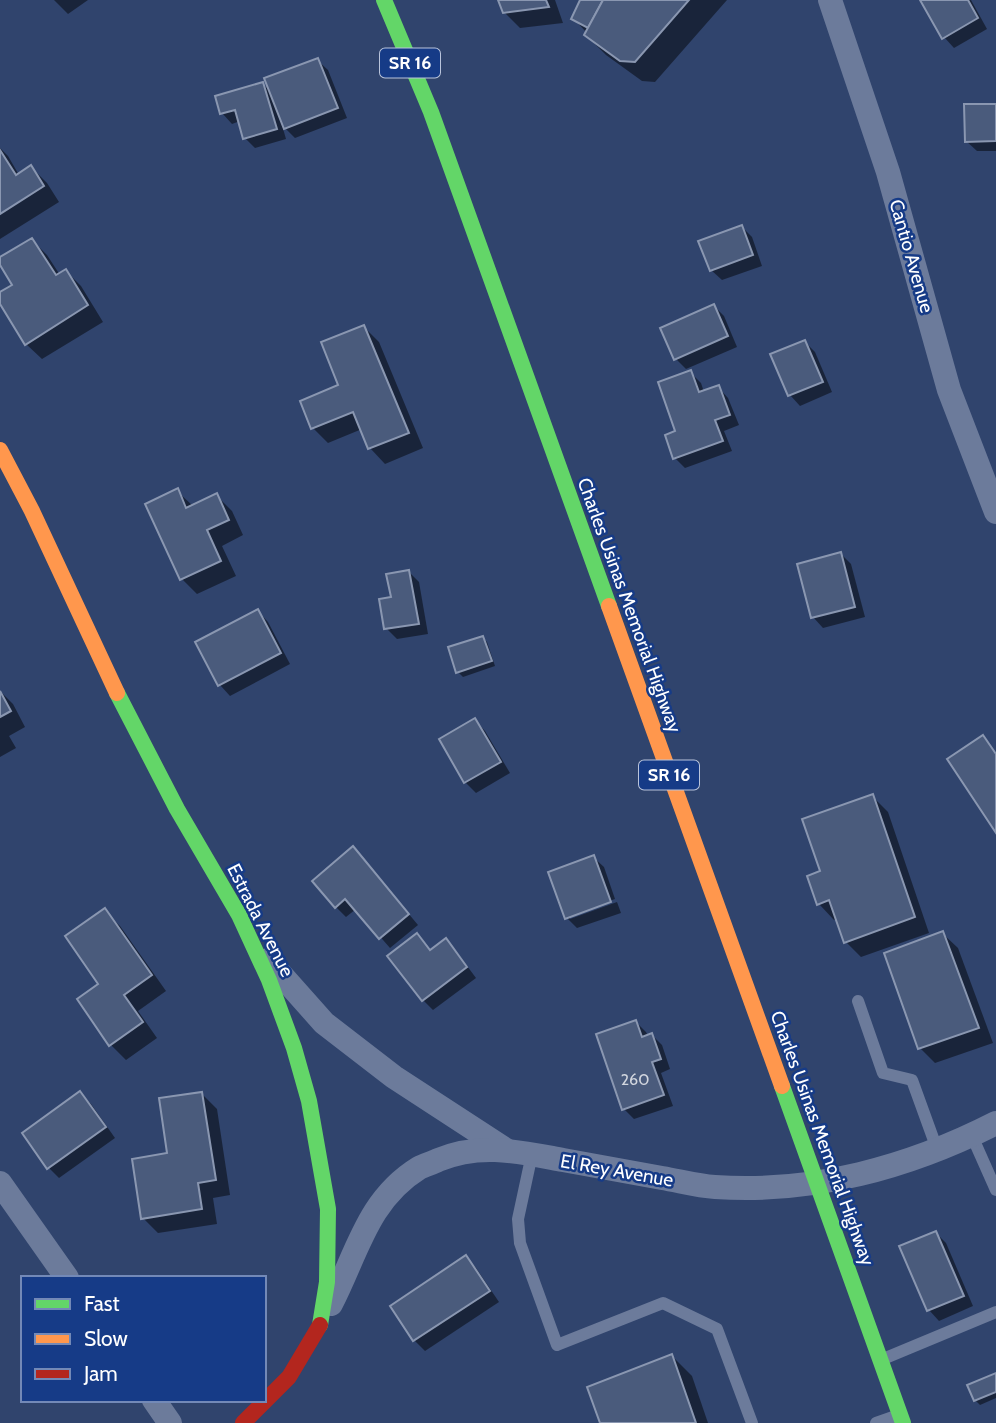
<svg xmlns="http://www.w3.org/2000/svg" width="996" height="1423" viewBox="0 0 996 1423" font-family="Cabin,sans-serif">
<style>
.shadow{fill:#0007}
.building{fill:#4a5b7c;stroke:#8a97b1;stroke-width:2}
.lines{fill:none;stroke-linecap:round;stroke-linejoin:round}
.lane{stroke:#6c7b9b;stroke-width:12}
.street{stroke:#6c7b9b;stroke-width:24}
.fast{stroke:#63d668;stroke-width:16}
.slow{stroke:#ff974d;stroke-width:16}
.jam{stroke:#b3261e;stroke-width:16}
.labels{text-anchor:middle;stroke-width:5;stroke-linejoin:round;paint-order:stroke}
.number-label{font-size:16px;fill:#d2d6de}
.shield{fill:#163b87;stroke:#b9c4db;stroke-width:2}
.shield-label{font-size:18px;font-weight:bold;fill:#fff}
.street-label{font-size:19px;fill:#fff;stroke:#163b87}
</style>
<rect width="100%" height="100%" fill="#30446d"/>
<!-- shadow -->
<g class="shadow">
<path d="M54,0H88L68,14Z"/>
<path d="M500,0H555L563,23L520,28L504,12Z"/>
<path d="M582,0H727L655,82L642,81L606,55L586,35L587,33L573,18Z"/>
<path d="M922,0H971L987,29L954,48L944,37Z"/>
<path d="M317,60L328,70L347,118L295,138L282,125L286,139L255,148L245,138L240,121L232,124L222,113L263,84L272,93Z"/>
<path d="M996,106V151H977L966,141Z"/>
<path d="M0,148L8,156L19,175L31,167L47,183L59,202L0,239Z"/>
<path d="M742,227L752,237L762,266L722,280L711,270Z"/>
<path d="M32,240L47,255L60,275L66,271L81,286L103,322L42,359L26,344L0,301V294L14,285L0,259Z"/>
<path d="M714,306L724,316L737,347L686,369L676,359Z"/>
<path d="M364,327L379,342L423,448L385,464L370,448L362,429L328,443L313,428L341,386Z"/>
<path d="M805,342L815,352L832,392L800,406L790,395Z"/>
<path d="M690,372L701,383L704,392L718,387L728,398L739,425L724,431L732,451L685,468L675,458L678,433Z"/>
<path d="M177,491L193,506L216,495L232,511L243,535L222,546L236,576L197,594L182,579Z"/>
<path d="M841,554L851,564L865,617L823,628L813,617Z"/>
<path d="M408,571L419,582L428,634L397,639L386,628L393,598Z"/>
<path d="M258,611L268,622L290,664L230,696L220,685L197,643Z"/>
<path d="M483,638L487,642L495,666L463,677L458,672Z"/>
<path d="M0,691L13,704L25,727L9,736L16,748L0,757Z"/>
<path d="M475,720L485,731L510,773L476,793L465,782L441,740Z"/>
<path d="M872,796L888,812L929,933L861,957L846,942L837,919L834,920L819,904L809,877L822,872Z"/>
<path d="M593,857L604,867L615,899L570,915V919L617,902L621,913L577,928L567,918Z"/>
<path d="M363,859L418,925L390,948L356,909L346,917L336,907Z"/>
<path d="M104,911L120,926L166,991L138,1011L157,1038L126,1060L111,1045L101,984Z"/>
<path d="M942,933L958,948L993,1043L935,1063L920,1048Z"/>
<path d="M417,936L431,951L445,941L456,951L476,978L433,1010L423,1000Z"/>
<path d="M636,1022L646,1032L648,1036L652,1035L662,1045L670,1069L661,1073L673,1106L634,1119L624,1109Z"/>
<path d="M80,1093L91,1104L115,1138L59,1178L49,1168Z"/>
<path d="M202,1094L217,1109L230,1195L213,1198L217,1224L158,1233L143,1218L169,1155Z"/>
<path d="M936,1233L946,1243L973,1306L939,1321L929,1310Z"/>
<path d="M466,1257L476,1268L499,1302L425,1351L414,1340L392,1306Z"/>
<path d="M672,1356L692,1376L708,1423H602Z"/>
<path d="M996,1374V1398L980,1405L975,1400Z"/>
</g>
<!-- building -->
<g class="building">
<path d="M498,0H546L549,7L503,13Z"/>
<path d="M580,0H603L588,28L571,19Z"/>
<path d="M603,0H689L635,62L620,61L584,35Z"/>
<path d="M920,0H968L978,18L942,39Z"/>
<path d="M318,58L338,108L284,129L264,78Z"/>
<path d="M263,82L277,129L243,139L235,110L220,114L215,96Z"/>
<path d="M964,104H996V141L965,142Z"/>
<path d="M0,150L16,175L31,165L44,186L0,214Z"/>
<path d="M742,225L753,255L710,271L698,241Z"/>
<path d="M32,238L56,275L66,269L88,305L25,345L0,304V292L12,285L0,265V257Z"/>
<path d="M714,304L728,336L674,360L660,328Z"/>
<path d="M364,325L409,433L368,449L353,412L311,429L300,401L338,385L321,342Z"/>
<path d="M805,340L823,382L788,396L770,354Z"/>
<path d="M691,370L699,392L719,385L730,415L715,420L723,441L673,459L665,435L675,431L658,382Z"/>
<path d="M178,488L186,508L217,493L229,520L207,530L221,561L180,580L145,504Z"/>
<path d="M841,552L855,607L811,618L797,564Z"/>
<path d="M409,570L419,624L384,629L379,599L391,597L386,574Z"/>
<path d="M258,609L281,653L218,686L195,642Z"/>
<path d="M483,636L492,661L456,673L448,647Z"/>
<path d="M0,691L11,711L0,717Z"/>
<path d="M475,718L501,762L464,783L439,739Z"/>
<path d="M983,735L996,754V833L947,759Z"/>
<path d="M873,794L915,917L844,943L829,900L817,905L807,876L820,871L802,819Z"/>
<path d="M353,846L409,914L379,939L345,899L335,908L312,881Z"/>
<path d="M594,855L611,902L565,919L548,872Z"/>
<path d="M105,908L152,975L124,995L143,1022L109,1046L77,999L98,984L65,936Z"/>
<path d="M943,931L979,1028L918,1049L884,953Z"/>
<path d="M417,933L430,950L446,938L467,967L422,1001L387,956Z"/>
<path d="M636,1020L642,1037L652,1033L661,1059L652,1062L664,1095L622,1110L596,1034Z"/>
<path d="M80,1091L106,1127L47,1169L22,1133Z"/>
<path d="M202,1092L216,1180L198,1183L202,1209L141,1219L132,1159L167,1153L159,1098Z"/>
<path d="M936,1231L964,1296L927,1311L899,1246Z"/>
<path d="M466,1255L490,1291L413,1341L390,1306Z"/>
<path d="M672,1354L696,1423H600L587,1387Z"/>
<path d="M996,1373V1392L974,1401L967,1385Z"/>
</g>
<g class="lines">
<!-- lane -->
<g class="lane">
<path d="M858,1001L883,1073L912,1080L937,1149"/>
<path d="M972,1136L996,1190"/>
<path d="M532,1154L518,1219L520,1243L557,1345L663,1303L717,1329L752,1423"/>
<path d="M883,1359L996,1312"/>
<path d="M876,1423L896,1416"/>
</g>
<!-- street -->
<g class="street">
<path d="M830,0L888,172L949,390L996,512"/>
<path d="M268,960L324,1023L394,1077L506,1150"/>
<path d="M0,1183L67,1278"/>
<path d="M331,1304C357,1254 367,1200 419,1168C425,1165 432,1163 438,1160C481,1142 520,1152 563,1160C596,1166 629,1172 662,1178C680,1181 697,1186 715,1187C812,1194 910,1167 996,1123"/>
<path d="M154,1400L170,1423"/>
</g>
<!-- fast -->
<g class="fast">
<path d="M384,0L431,112L609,606"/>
<path d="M117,693L177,809L239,915L269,980L294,1048L309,1101L328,1209L327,1282L320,1325"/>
<path d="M782,1086L903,1423"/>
</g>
<!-- slow -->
<g class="slow">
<path d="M0,450L32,511L117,693"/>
<path d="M609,606L782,1086"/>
</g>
<!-- jam -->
<path class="jam" d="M243,1423L289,1377L320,1325"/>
</g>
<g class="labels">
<!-- number labels -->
<g class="number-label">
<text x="635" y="1085">260</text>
</g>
<!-- shield labels -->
<g class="shield">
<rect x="380" y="48.5" width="60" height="29" rx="5"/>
<rect x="639" y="760.5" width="60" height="29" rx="5"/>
</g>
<g class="shield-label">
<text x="410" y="69">SR 16</text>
<text x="669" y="781">SR 16</text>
</g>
<!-- street labels -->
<g class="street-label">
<text transform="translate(912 256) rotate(74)" y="7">Cantio Avenue</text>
<text transform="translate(630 605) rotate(70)" y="7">Charles Usinas Memorial Highway</text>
<text transform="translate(261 920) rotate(63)" y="7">Estrada Avenue</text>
<text transform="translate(823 1138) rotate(70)" y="7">Charles Usinas Memorial Highway</text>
<text transform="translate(617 1170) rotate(10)" y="7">El Rey Avenue</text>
</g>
</g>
<!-- legend -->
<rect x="21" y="1276" width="245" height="126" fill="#163b87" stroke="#7389b7" stroke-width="2"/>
<rect x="35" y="1299" width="35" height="10" fill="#63d668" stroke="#7389b7" stroke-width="2"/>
<text x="84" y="1311" font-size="21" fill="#ffffff">Fast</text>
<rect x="35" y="1334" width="35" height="10" fill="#ff974d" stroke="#7389b7" stroke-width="2"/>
<text x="84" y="1346" font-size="21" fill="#ffffff">Slow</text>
<rect x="35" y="1369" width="35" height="10" fill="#b3261e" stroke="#7389b7" stroke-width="2"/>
<text x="84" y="1381" font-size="21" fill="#ffffff">Jam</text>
</svg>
